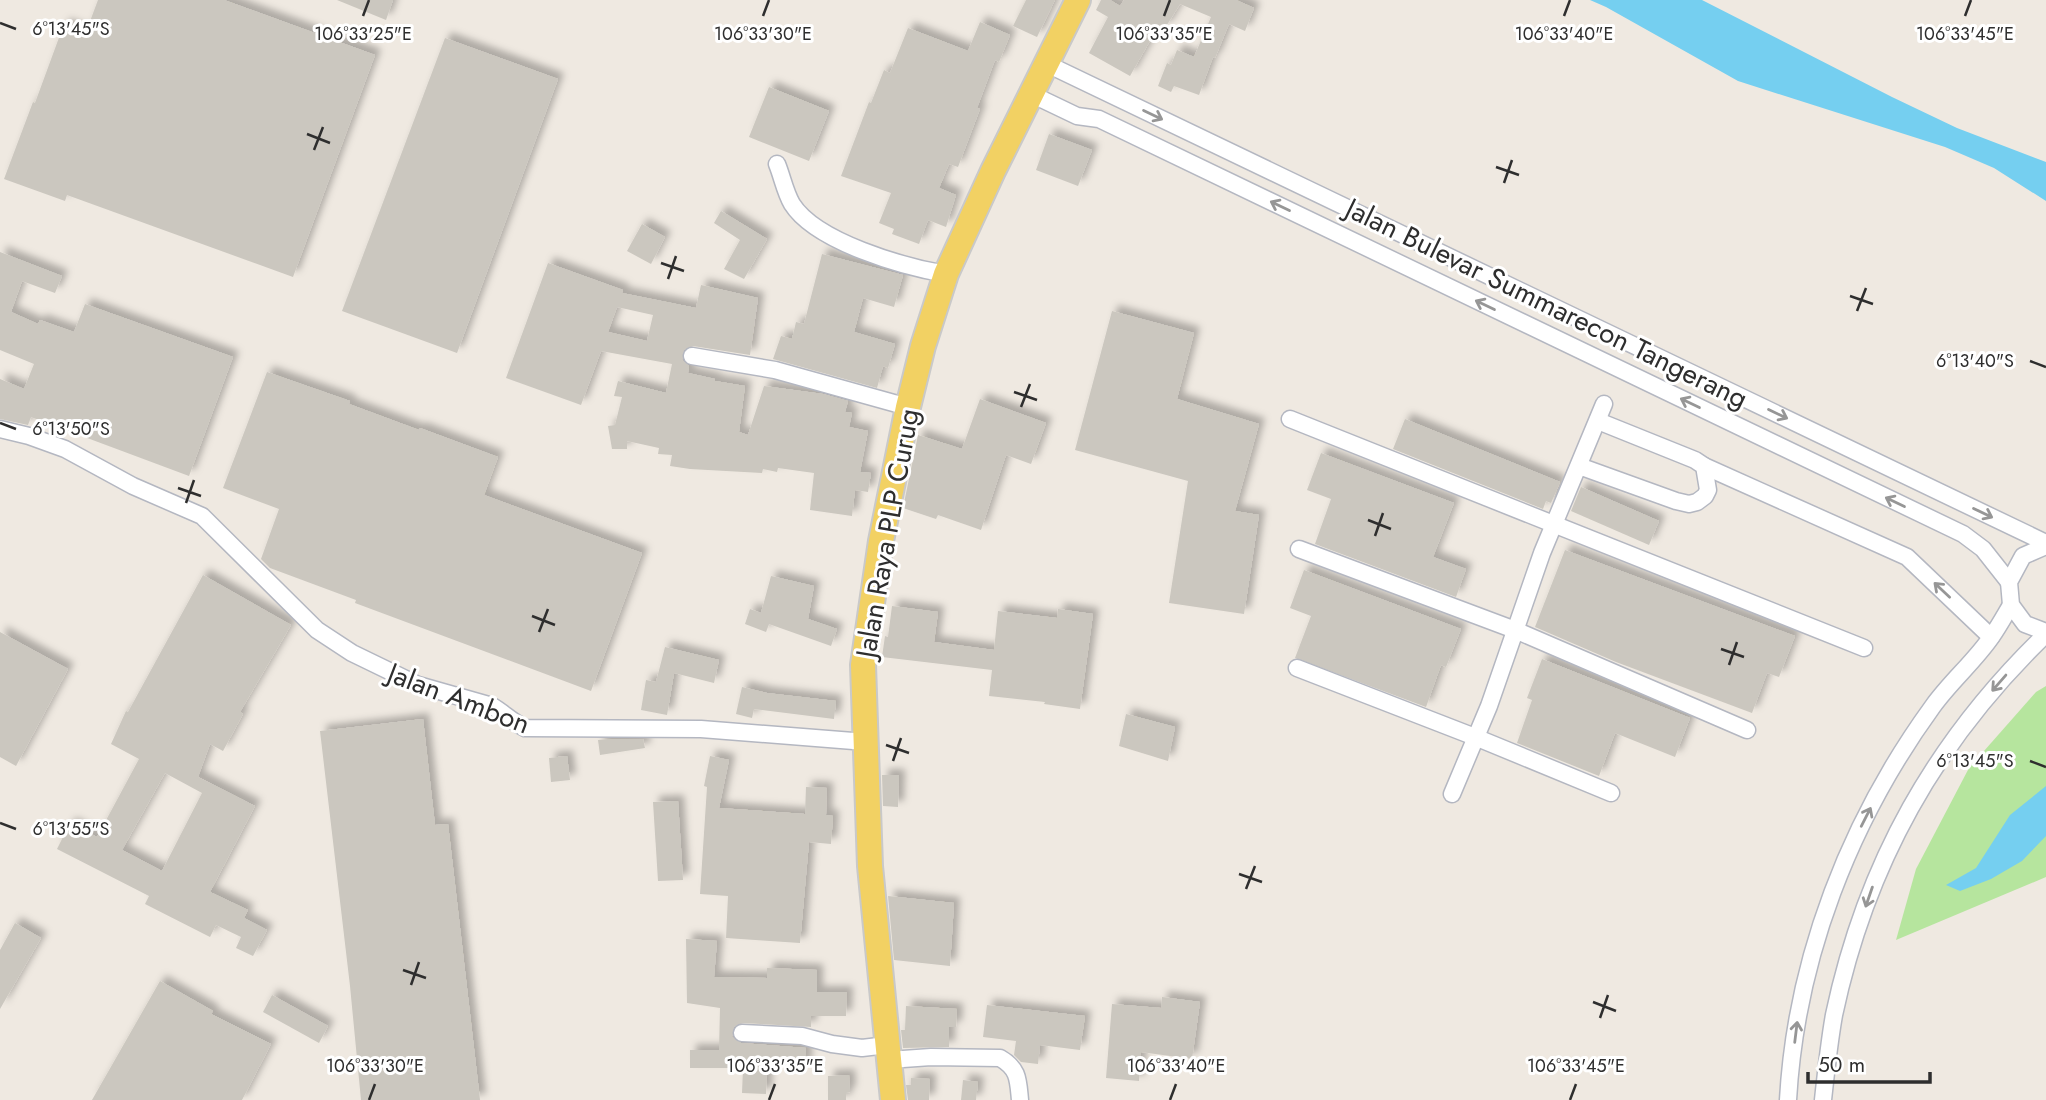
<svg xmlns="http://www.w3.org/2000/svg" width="2046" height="1100" viewBox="0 0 2046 1100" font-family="Jost,sans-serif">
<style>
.green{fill:#b6e59e}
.water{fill:#75cff0}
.building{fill:#cbc7bf;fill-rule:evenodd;filter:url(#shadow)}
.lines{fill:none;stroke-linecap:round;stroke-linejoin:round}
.minor-casing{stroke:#b4b7c1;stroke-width:19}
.primary-casing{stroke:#c9c9c9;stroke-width:28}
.minor{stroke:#fff;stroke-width:16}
.primary{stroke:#f2d163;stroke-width:24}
.oneway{stroke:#969696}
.ticks{fill:none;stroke:#2e2e2e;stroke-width:2.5}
.labels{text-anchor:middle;stroke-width:6;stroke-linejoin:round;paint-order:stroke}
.street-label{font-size:28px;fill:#2e2e2e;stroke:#fff}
.ticks-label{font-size:18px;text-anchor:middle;fill:#2e2e2e;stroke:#fff;stroke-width:6;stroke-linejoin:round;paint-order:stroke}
</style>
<defs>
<filter id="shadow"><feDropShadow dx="6" dy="-6" stdDeviation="3.5" flood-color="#0004"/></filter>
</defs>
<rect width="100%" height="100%" fill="#efe9e1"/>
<!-- green -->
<path class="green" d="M2046,686V877L1896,940L1916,869L1969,768L2036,692Z"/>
<!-- water -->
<g class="water">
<path d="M1590,0H1702L1892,97L1957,128L2046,162V201L1994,168L1945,147L1738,81L1606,7Z"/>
<path d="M2046,786V836L2022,861L1991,879L1960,891L1946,885L1976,868L2010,815Z"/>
</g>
<!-- building -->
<g class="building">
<path d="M98,0H224L375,55L293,277L67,195L65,201L4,179L33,102L35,103L64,24L86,32Z"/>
<path d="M337,0H393L386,20Z"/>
<path d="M1026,0H1055L1037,37L1013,26Z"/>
<path d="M1101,0H1110L1120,6L1124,0H1236L1254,8L1245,31L1229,24L1215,58L1213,57L1199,95L1174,86L1171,92L1158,86L1167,63L1171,65L1177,50L1194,57L1211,17L1180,4L1165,28L1159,25L1130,76L1089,53L1108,17L1096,10Z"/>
<path d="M980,22L1010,35L999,62L995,60L977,108L980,109L958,167L949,164L939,188L956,195L946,227L928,220L919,244L892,234L894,229L879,223L891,193L841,176L869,102L871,103L884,70L890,73L908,28L968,51Z"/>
<path d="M445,38L558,79L457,353L342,311Z"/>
<path d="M769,87L829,111L809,161L749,137Z"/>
<path d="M1049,134L1092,150L1078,186L1036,170Z"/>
<path d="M721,211L767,239L744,279L724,269L740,240L714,223Z"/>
<path d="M642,224L665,237L651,264L627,251Z"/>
<path d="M0,252L62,276L55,293L22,281L11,312L38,324L40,320L74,332L85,304L233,357L189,476L31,417L28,425L0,419V379L24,389L34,364L0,350Z"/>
<path d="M822,254L903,275L894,307L863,298L854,332L895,344L888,368L883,366L877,388L773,359L781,336L792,339L796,322L804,324Z"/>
<path d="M548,263L623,290L622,293L696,308L701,285L758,298L750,355L693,346L684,350L682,360L689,366L688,373L715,379V381L745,386L739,432L748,435L764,386L823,394L848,401L845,412L852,413L849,427L868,431L860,472L871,473L868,492L855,490L852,516L810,510L814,473L778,468L777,472L763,469L762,473L690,469L670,466L672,455L658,454L659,448L627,441V449H612L608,426L615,425L622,397L614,396L618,381L666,393L672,364L601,351L581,405L506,378ZM617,307L653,315L647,341L608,332Z"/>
<path d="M1112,311L1194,333L1177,399L1259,424L1235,511L1259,515L1244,614L1169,603L1188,481L1075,450Z"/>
<path d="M267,372L350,401L349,404L419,430L420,428L498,457L484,495L642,553L591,691L355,603L356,600L270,568L261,559L279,509L223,488Z"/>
<path d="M980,399L1046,423L1031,464L1006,455L981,530L938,515L936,519L903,508L918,435L962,449Z"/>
<path d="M1405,419L1560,482L1551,503L1546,501L1543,509L1393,449Z"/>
<path d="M1321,453L1454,503L1433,557L1466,569L1456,597L1315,544L1331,499L1307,490Z"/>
<path d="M1581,487L1659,521L1649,545L1571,511Z"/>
<path d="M1565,550L1795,636L1779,677L1767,673L1752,713L1616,662L1535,627Z"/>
<path d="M1304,570L1461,629L1446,667L1441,665L1426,707L1295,658L1311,616L1290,608Z"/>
<path d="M203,575L291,625L240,712L243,714L223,751L210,744L198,777L255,806L210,892L248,910L244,918L267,930L253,956L236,948L241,937L216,925L210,937L145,904L149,896L57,849L70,823L97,837L139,759L111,744L126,711L128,712ZM165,773L202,793L162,871L122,850Z"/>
<path d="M771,576L814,586L808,619L837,629L831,646L769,624L766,632L745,624L750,609L761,613Z"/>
<path d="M892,606L938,612L934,642L994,650L998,611L1057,618L1058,609L1093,614L1080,709L1044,704L1045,702L989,696L992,670L882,657L885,636L888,637Z"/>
<path d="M0,632L68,669L16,766L0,757Z"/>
<path d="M665,647L719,660L714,683L674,673L667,715L641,710L646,680L656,682Z"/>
<path d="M1542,659L1690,718L1675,757L1615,733L1599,776L1517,743L1532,700L1527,698Z"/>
<path d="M742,687L767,693L836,701L834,719L754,709L752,718L736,714Z"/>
<path d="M1126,714L1175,727L1168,761L1119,746Z"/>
<path d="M423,719L435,825L448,824L480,1100H361L350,986L320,731Z"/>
<path d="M609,739H643L645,748L600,755L598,740Z"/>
<path d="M567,756L570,780L551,782L549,758Z"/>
<path d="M710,756L729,760L719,808L805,814L806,787L827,788L826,815L833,816L831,844L809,842L800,943L726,938L728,896L700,894L707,787L704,786Z"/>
<path d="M882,775H899L898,807L883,806Z"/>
<path d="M678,801L683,880L658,881L653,802Z"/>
<path d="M888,896L954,903L950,966L894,960Z"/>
<path d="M15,923L41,938L0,1009V950Z"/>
<path d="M686,939L717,941L714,977L767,978V968L817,970V992H847L846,1016H811V1027L743,1023L734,1027L732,1037L741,1043L806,1048V1067L767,1066L766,1094L742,1093L743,1068H690V1050H719L720,1008L687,1003Z"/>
<path d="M160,981L213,1011L211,1014L271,1044L242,1100H92Z"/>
<path d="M272,995L328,1026L319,1043L263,1012Z"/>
<path d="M1162,997L1200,1002L1192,1059L1141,1052L1139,1081L1106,1078L1112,1004L1161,1008Z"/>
<path d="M987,1005L1085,1016L1080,1050L1040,1045L1038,1064L1021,1062L1014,1055L1016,1041L983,1037Z"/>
<path d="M906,1006L957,1009L956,1027H949V1047L903,1048L901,1030H905Z"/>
<path d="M849,1075L850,1092L846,1093V1100H828V1076Z"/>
<path d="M911,1078L930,1079L929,1100H908L906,1085H911Z"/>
<path d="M963,1080L978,1082L976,1100H961Z"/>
</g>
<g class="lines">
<!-- minor casing -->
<g class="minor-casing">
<g id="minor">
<path d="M1047,64L2046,543"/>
<path d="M1031,94L1077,116L1099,119L1963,534L1983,549L2009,582"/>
<path d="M777,164C782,176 785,192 792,204C816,242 904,267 946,274"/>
<path d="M692,356L775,370L908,407"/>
<path d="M1290,419L1864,648"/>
<path d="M0,429L29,436L65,449L133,486L202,516L317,630L352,653L418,685L492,706C504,713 512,722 525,728L701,729L866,742"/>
<path d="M1579,466L1676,501L1689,504L1697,502L1705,496L1708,490L1704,466L1695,460L1598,421"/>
<path d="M1704,466L1907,557L1991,637"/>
<path d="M2046,546L2023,556L2009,582L2011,605L2025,624L2046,632"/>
<path d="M1299,549L1515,630L1747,730"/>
<path d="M1297,668L1475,737L1611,793"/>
<path d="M1452,794L1489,706L1542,553L1604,404"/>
<path d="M742,1033L802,1036L832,1044L862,1048L887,1045"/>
<path d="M889,1060L931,1057L1000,1058C1019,1069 1018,1080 1020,1100"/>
<path d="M1788,1100C1796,958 1850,820 1933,706C1951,681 1975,661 1992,636C1999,626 2005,615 2011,605"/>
<path d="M1823,1100C1826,1072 1829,1043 1834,1015C1866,864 1935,741 2046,634"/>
</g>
</g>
<!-- primary casing -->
<g class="primary-casing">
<path id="primary" d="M893,1100L870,866L863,665L881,541L908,407L923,346L946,274L993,171L1078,0"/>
</g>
<!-- minor -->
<use href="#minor" class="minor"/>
<!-- primary -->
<use href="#primary" class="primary"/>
</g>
<!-- one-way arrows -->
<defs><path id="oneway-shaft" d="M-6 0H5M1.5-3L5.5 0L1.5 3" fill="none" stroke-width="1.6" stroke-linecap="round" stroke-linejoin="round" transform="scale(1.75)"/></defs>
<g class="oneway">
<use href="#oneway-shaft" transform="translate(1153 115) rotate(26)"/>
<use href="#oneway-shaft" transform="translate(1280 206) rotate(-154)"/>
<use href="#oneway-shaft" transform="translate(1485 305) rotate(-154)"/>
<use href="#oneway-shaft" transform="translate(1690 403) rotate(-154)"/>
<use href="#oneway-shaft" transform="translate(1778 414) rotate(26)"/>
<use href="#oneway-shaft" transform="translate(1895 502) rotate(-154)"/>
<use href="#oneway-shaft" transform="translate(1983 513) rotate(26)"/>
<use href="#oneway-shaft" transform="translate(1942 590) rotate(-137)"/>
<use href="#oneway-shaft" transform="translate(1999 683) rotate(131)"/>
<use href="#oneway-shaft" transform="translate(1866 817) rotate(-63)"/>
<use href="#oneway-shaft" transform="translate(1869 897) rotate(109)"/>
<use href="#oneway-shaft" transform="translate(1796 1032) rotate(-83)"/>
</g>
<!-- ticks -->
<path class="ticks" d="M363,16L369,0M763,16L769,0M1164,16L1170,0M1564,16L1570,0M1965,16L1971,0M0,23L16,29M307,134L330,143M314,150L323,127M1496,167L1519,175M1504,183L1512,160M661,263L684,271M668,279L676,256M1850,296L1873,304M1857,311L1866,288M2030,361L2046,367M1014,392L1037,400M1021,407L1030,384M0,423L16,429M178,488L201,496M186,503L194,480M1368,520L1391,529M1375,536L1383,513M532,616L555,625M539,632L548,609M1721,649L1744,657M1729,665L1737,642M886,745L909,753M893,761L901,738M2030,761L2046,767M0,823L16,829M1239,874L1262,882M1246,889L1255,866M403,970L426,978M411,985L419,962M1593,1002L1616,1011M1600,1018L1608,995M369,1100L375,1084M769,1100L775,1084M1170,1100L1176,1084M1570,1100L1576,1084"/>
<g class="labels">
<!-- street labels -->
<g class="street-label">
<text transform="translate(1547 303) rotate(26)" y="10">Jalan Bulevar Summarecon Tangerang</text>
<text transform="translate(887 533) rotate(-80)" y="10">Jalan Raya PLP Curug</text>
<text transform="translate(459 698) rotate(21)" y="10">Jalan Ambon</text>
</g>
</g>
<g class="ticks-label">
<text x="71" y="35">6°13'45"S</text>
<text x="363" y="40">106°33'25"E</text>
<text x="763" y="40">106°33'30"E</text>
<text x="1164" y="40">106°33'35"E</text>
<text x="1564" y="40">106°33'40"E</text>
<text x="1965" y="40">106°33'45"E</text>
<text x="1975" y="367">6°13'40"S</text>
<text x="71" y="435">6°13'50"S</text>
<text x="1975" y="767">6°13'45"S</text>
<text x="71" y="835">6°13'55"S</text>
<text x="375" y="1072">106°33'30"E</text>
<text x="775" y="1072">106°33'35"E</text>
<text x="1176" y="1072">106°33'40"E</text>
<text x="1576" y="1072">106°33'45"E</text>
</g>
<!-- scale -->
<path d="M1808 1072v10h122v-10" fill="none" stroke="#2e2e2e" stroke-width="3.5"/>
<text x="1818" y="1072" font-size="21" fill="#2e2e2e" stroke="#ffffff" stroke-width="5" paint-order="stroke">50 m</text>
</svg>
